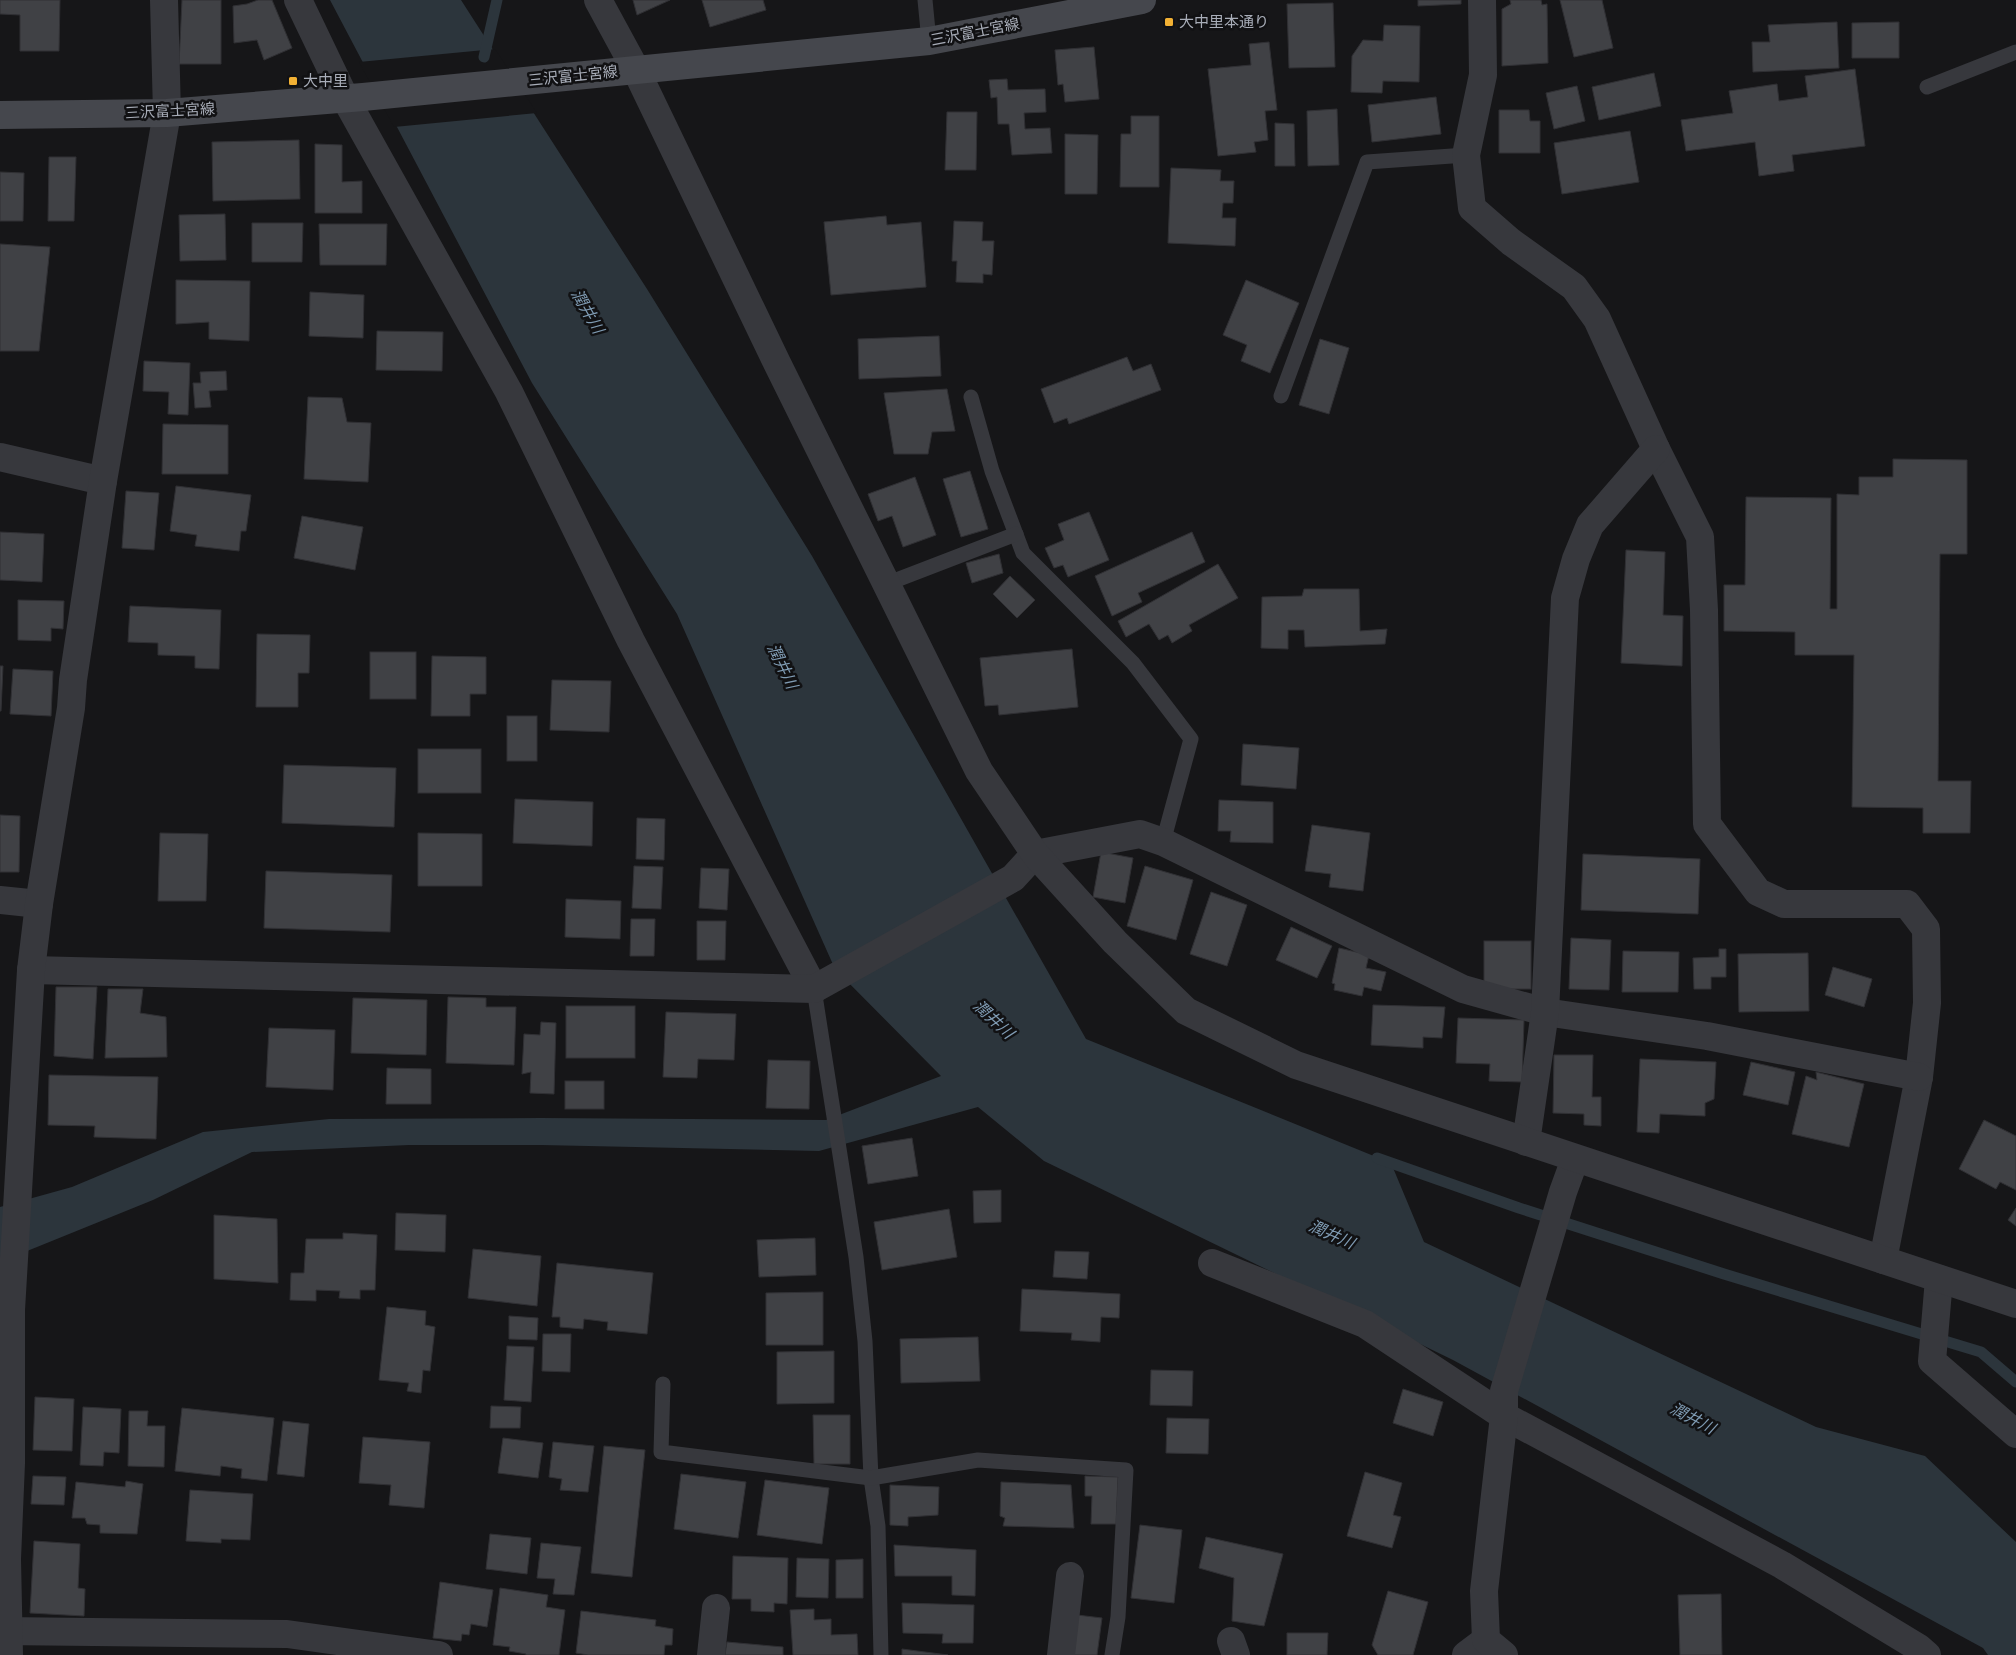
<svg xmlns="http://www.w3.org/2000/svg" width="2016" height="1655" viewBox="0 0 2016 1655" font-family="Signika,'Noto Sans JP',sans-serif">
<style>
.water{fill:#2c353c}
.pier{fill:#161618}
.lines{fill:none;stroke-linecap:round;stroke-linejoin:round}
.stream{stroke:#2c353c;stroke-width:11}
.building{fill:#404145;stroke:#303034}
.service{stroke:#37383d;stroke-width:15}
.minor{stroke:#37383d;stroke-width:28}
.tertiary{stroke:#37383d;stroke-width:28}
.secondary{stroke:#45474d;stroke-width:28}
.poi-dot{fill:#f2b134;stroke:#111113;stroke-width:2}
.labels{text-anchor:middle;stroke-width:5;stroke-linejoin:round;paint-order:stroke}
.poi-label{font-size:15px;fill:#a8adb8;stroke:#111113;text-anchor:start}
.street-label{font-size:15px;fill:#a8adb8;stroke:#111113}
.water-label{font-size:16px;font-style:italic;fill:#7f9bb3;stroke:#111113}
</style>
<rect width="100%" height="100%" fill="#161618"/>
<!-- water -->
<path class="water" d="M330,0H461L647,289L812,556L1086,1039L1391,1163L1424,1242L1816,1427L1925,1456L2016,1542V1655H1988L1983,1648L1453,1360L1044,1161L978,1107L819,1151L541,1145H409L252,1152L153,1200L0,1262V1207L72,1187L203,1132L329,1119L540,1118L826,1120L941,1076L835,969L677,614L532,383Z"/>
<!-- pier -->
<path class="pier" d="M495,49L537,113L394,127L359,62Z"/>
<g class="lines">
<!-- stream -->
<g class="stream">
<path d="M484,57L497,0"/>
<path d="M1377,1158L1519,1208L1724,1274L1981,1352L2016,1382"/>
</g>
</g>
<!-- building -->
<g class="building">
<path d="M0,0H60L59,51H20V15L0,14Z"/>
<path d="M182,0H221V64H179Z"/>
<path d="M258,0H272L292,48L264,60L257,40L234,43L233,6L247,4Z"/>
<path d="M633,0H670L637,15Z"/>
<path d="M702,0H763L766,10L710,27Z"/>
<path d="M1418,0H1461V4L1418,6Z"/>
<path d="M1510,0H1541L1542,5L1547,4L1548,63L1502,66V9L1511,4Z"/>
<path d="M1560,0H1602L1613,48L1574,57Z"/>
<path d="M1333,3L1335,67L1289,68L1287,4Z"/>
<path d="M1837,22L1839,68L1753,72L1752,42H1770L1768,25Z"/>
<path d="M1899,22V58H1852V23Z"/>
<path d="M1384,25L1420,26L1419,82L1383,81L1382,93L1351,92L1352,56L1363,40L1383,41Z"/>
<path d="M1269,42L1277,110L1265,111L1268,140L1254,142L1256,152L1218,156L1208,69L1251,65L1249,44Z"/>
<path d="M1094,47L1099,99L1065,102L1063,84L1058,85L1055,50Z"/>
<path d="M1855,69L1865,146L1792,155L1794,171L1759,176L1755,142L1686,151L1681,120L1733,113L1729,91L1777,84L1779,101L1808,97L1805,76Z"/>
<path d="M1654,73L1661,106L1599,120L1592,87Z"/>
<path d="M1007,79L1008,90L1045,89L1046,112L1024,113L1025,129L1050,128L1052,153L1012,155L1009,124H998L997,97L991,98L989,80Z"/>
<path d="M1577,86L1585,121L1554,129L1546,93Z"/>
<path d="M1436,97L1441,134L1372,142L1368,105Z"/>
<path d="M1337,109L1339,165L1308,166L1307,111Z"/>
<path d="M1499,110H1529L1530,121H1540V153H1499Z"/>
<path d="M947,112H977L976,170H945Z"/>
<path d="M1131,116H1159V187H1120L1121,134H1131Z"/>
<path d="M1275,123L1294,124L1295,166H1275Z"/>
<path d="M1630,131L1639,182L1562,194L1554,143Z"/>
<path d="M1065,134L1098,135L1097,194H1065Z"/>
<path d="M299,140L300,199L213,201L212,142Z"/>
<path d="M315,144L342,145V182L362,181V213H315Z"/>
<path d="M49,157H76L74,221H48Z"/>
<path d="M1171,168L1221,170L1220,181H1234L1233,203H1223L1222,218H1236L1235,246L1168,243Z"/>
<path d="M0,172L24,173L23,221H0Z"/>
<path d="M225,214L226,260L180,261L179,215Z"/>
<path d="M886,216L887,225L921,222L926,287L831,295L824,222Z"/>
<path d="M954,221L983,222L982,241H994L992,275L983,274V283L956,282L957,261H952Z"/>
<path d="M252,223H303L302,262H252Z"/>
<path d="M319,224H387L386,265H320Z"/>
<path d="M0,244L50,247L39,351H0Z"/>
<path d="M176,280L250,281L249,341L209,339V322L176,324Z"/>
<path d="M1246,280L1299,303L1270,373L1241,361L1247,345L1223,335Z"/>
<path d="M310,292L364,295L363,338L309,336Z"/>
<path d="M377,331L443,332L442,371L376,370Z"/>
<path d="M939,336L941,376L859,379L858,339Z"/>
<path d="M1320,339L1349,348L1329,414L1299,405Z"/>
<path d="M1127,357L1133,371L1151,364L1161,390L1069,424L1067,418L1054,423L1041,389Z"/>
<path d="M144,361L190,363L188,415L168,414L169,392L143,391Z"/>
<path d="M226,371L227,390L209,391L211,407L195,408L193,383H201L200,372Z"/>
<path d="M947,389L955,431L932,432L928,454H894L884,393Z"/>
<path d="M308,397L342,398L347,422L371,423L368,482L304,479Z"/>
<path d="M163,424L228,425V474H162Z"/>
<path d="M1893,459L1967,460V554H1940L1938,781H1971L1970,833H1923V808L1852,807L1854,655H1795V632L1724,631V585H1745L1746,497L1831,498L1830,609H1837V494L1859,495V477H1893Z"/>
<path d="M970,471L988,529L961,537L943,479Z"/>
<path d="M915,477L936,535L903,547L892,516L878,521L868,494Z"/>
<path d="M176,486L251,495L246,531H241L239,551L195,546L197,535L170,531Z"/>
<path d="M126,491L159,493L154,550L122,548Z"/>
<path d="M1089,512L1109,560L1068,577L1063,565L1054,568L1045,548L1064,540L1058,524Z"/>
<path d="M302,516L363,527L355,570L294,558Z"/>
<path d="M0,532L44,534L42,582L0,580Z"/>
<path d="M1192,532L1205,562L1138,593L1142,602L1112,616L1095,576Z"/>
<path d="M1626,550L1665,552L1663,615L1683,616L1682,666L1621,663Z"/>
<path d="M999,554L1003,573L972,583L966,563Z"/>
<path d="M1218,564L1238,598L1189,625L1192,631L1172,643L1168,635L1159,640L1149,624L1126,637L1118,621Z"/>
<path d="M1010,576L1035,600L1017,618L993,594Z"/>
<path d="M1304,589H1359L1360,631L1387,629L1385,644L1305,647L1304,630H1288V649L1261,648L1262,597L1302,596Z"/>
<path d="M18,600L64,601L63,629L51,628V641L18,640Z"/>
<path d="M130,606L221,610L219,669L195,668V656L158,655V643L128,642Z"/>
<path d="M257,634L310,635L309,673H298V707H256Z"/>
<path d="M1072,649L1078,707L999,715L998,705L985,706L980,658Z"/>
<rect x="370" y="652" width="46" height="47"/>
<path d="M432,656L486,657V694H470V716H431Z"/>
<path d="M0,666H3L1,711H0Z"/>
<path d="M13,669L53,671L51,716L10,714Z"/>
<path d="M552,680L611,681L609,732L550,730Z"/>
<rect x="507" y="716" width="30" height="45"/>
<path d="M1243,744L1299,748L1296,789L1241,785Z"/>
<rect x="418" y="749" width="63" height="44"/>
<path d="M284,765L396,768L394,827L282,823Z"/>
<path d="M515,799L593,802L592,846L513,843Z"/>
<path d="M1219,800L1273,802V843L1230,842L1231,831H1218Z"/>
<path d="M0,815L20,816L19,872H0Z"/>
<path d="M637,818L665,819L664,860L636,859Z"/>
<path d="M1312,825L1370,833L1363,891L1329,887L1331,874L1305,871Z"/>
<path d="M160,833L208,834L206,901H158Z"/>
<path d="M418,833L482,834V886H418Z"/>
<path d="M1101,852L1133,858L1125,903L1093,897Z"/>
<path d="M1583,854L1700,859L1698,914L1581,910Z"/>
<path d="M634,866L663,867L661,909L632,908Z"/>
<path d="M1145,866L1193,880L1176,940L1127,926Z"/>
<path d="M701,868L729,869L727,910L699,908Z"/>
<path d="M266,871L392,875L390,932L264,928Z"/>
<path d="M1211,892L1247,905L1227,966L1190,954Z"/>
<path d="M566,899L621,901L620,939L565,937Z"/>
<path d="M631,919H655L654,956H630Z"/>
<path d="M697,921H726L725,960H697Z"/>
<path d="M1291,927L1332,946L1317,978L1276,960Z"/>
<path d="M1571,938L1611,940L1609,990L1569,989Z"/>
<rect x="1484" y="941" width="47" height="48"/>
<path d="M1339,948L1369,955L1366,968L1386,972L1381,991L1364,987L1362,996L1334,990L1335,984L1332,983Z"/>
<path d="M1719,949H1726V977H1711V989H1694L1693,958L1719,957Z"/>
<path d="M1623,951L1679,952L1678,992H1622Z"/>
<path d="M1808,953L1809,1011L1739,1012L1738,954Z"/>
<path d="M1833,967L1872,979L1864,1007L1825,995Z"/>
<path d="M56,987H97L93,1059L54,1056Z"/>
<path d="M108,989H143L140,1013L166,1017L167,1057L105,1058Z"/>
<path d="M448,997L486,998V1007H516L514,1065L446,1063Z"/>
<path d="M353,998L427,1000L426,1055L351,1053Z"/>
<path d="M1373,1005L1445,1007L1442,1038L1423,1037V1048L1371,1045Z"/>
<rect x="566" y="1006" width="69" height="52"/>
<path d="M666,1012L736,1014L734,1060L698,1059L697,1078L663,1077Z"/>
<path d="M1458,1018L1524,1020L1522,1082L1489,1081L1490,1064L1456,1063Z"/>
<path d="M541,1022L556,1023L554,1094L530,1093L531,1072L522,1074L524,1034L540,1035Z"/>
<path d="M269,1028L335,1030L333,1090L266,1087Z"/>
<path d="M1554,1055H1593L1592,1097H1601V1126L1584,1125V1114L1553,1113Z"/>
<path d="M1640,1059L1716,1062L1714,1099L1705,1103V1116L1660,1114L1659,1133L1637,1132Z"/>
<path d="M768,1060L810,1061L809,1109L766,1108Z"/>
<path d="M1751,1062L1795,1072L1788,1105L1743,1095Z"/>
<path d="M387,1068L431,1069V1104H386Z"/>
<path d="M1816,1072L1864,1084L1849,1147L1792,1134L1806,1076L1817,1080Z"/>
<path d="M49,1075L158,1077L156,1139L94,1137L95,1126L48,1125Z"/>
<rect x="565" y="1081" width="39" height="28"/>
<path d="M1984,1120L2016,1136V1190L2000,1182L1996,1189L1959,1169Z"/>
<path d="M912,1138L918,1176L868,1184L862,1146Z"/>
<path d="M1001,1190V1222L974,1223L973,1191Z"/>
<path d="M2016,1208V1226L2008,1220Z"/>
<path d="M949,1209L957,1257L882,1270L874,1222Z"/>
<path d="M396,1213L446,1215L445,1252L395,1250Z"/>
<path d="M214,1215L277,1219L278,1283L214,1279Z"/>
<path d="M343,1233L377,1235L375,1290H360V1299L339,1298L340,1291L316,1290V1301L290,1300L291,1273H304L306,1239H343Z"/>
<path d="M815,1238L816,1275L759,1277L757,1240Z"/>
<path d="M473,1249L541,1256L537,1306L468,1298Z"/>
<path d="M1055,1251L1089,1252L1087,1279L1053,1277Z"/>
<path d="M557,1263L653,1273L647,1334L607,1330L608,1322L584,1319L583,1329L560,1327V1317H552Z"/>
<path d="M1022,1289L1120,1294L1119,1318L1101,1317L1100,1342L1071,1340L1072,1333L1020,1331Z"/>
<path d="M823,1292V1345H766V1293Z"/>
<path d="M387,1307L426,1311L425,1325L435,1327L430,1371L423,1370L421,1393L407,1391L409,1383L379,1380Z"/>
<path d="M509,1316L538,1318L537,1340L509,1339Z"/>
<path d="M543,1334H571L570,1372L542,1371Z"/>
<path d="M978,1337L980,1381L901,1383L900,1339Z"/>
<path d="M507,1346L534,1347L531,1402L504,1400Z"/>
<path d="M834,1351V1403L777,1404V1352Z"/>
<path d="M1151,1370L1193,1371L1192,1406L1150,1405Z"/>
<path d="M1403,1389L1443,1402L1433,1436L1393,1423Z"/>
<path d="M35,1397L74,1399L72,1451L33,1450Z"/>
<path d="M491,1406L521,1407L520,1428H490Z"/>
<path d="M83,1407L121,1409L119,1453L104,1452L103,1466L80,1465Z"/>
<path d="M182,1408L274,1418L267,1481L241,1478L242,1469L221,1466L220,1476L175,1471Z"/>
<path d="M129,1411H148L147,1426H165L164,1467L128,1466Z"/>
<path d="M813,1415H850V1464H814Z"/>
<path d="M1167,1418L1209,1419L1208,1454L1166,1453Z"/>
<path d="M283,1421L309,1424L304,1477L277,1474Z"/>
<path d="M363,1437L430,1442L424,1508L389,1505L391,1485L359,1483Z"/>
<path d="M503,1438L543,1443L538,1478L498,1473Z"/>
<path d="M553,1442L594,1446L588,1492L560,1490L562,1479L549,1477Z"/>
<path d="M604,1446L645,1450L632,1577L591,1573Z"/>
<path d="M1365,1472L1402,1483L1393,1515L1401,1517L1392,1548L1347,1536Z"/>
<path d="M681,1474L746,1482L738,1538L674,1529Z"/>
<path d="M33,1476L66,1477L64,1505L31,1504Z"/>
<path d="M1085,1476L1118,1477L1116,1524H1091L1092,1496H1085Z"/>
<path d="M765,1480L829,1488L822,1544L757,1535Z"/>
<path d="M126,1481L143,1484L137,1534L100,1533V1525L87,1524L85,1518H72L76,1482L125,1487Z"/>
<path d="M1001,1482L1071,1485L1074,1528L1003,1526L1005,1518L1000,1516Z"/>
<path d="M890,1485L939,1487L938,1515L908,1517V1526L890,1525Z"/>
<path d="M190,1490L253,1494L250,1540L221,1539V1543L186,1541Z"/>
<path d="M1140,1525L1182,1530L1174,1603L1131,1598Z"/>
<path d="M490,1534L531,1538L527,1574L486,1569Z"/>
<path d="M1206,1537L1283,1554L1264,1626L1232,1621L1234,1578L1199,1568Z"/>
<path d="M34,1541L80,1544L78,1588L85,1589L84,1616L30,1613Z"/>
<path d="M541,1543L581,1547L574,1595L553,1594L555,1579L537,1578Z"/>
<path d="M894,1545L976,1550L975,1596L952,1595V1576H895Z"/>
<path d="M733,1556L788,1558L787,1604L774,1603V1612L751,1611V1599H732Z"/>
<path d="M797,1558L829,1559L828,1598L796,1597Z"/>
<path d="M863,1559V1598H836V1560Z"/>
<path d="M440,1582L493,1590L487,1627L471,1624L469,1635L462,1634L461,1641L433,1638Z"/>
<path d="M500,1588L548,1595L546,1607L565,1610L559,1655H526V1654L509,1651L510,1647L493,1645Z"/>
<path d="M1388,1591L1428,1602L1413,1655H1378L1372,1645Z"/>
<path d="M1721,1594L1722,1655H1680L1678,1595Z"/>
<path d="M902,1603L974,1605L973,1643H942L943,1634L903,1633Z"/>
<path d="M814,1609V1620L831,1619V1635L857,1634L858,1655H793L790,1610Z"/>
<path d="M581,1611L656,1620L655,1626L673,1629L672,1645H665L664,1655H588L576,1653Z"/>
<path d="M1077,1615L1102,1618L1097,1655H1072Z"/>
<path d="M1287,1633H1328L1327,1655H1287Z"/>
<path d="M727,1642L783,1647V1655H725Z"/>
<path d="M902,1649L948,1655H902Z"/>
</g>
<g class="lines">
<!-- service -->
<g class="service">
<path d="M925,0L929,41"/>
<path d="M1927,87L2016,52"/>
<path d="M1281,396L1367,162L1466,155"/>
<path d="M971,397L992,471L1023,553L1133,663L1191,739L1163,842"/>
<path d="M886,584L1016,534"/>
<path d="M814,989L856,1257L865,1341L871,1478L878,1526L881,1655"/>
<path d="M663,1384L661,1452L871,1478L978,1460L1126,1470L1118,1617L1112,1655"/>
</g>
<!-- minor -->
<g class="minor">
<path d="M298,0L345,98L509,392L631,641L814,989"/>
<path d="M1482,0L1483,75L1466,155L1472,208L1511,242L1574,287L1597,319L1656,449L1700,537L1704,610L1707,824L1758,892L1784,904H1907L1926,929L1927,1003L1919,1077L1883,1260"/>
<path d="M0,457L103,481"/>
<path d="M0,900L39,904"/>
<path d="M31,970L814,989L1013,878L1035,854L1140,834L1163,842L1463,989L1545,1012L1707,1036L1919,1077"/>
<path d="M1526,1142L1545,1012L1565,598L1576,559L1590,525L1656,449"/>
<path d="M1212,1263L1365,1324L1504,1416L1782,1565L1919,1648L1927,1655"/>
<path d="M1939,1279L1932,1361L2016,1434"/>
<path d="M0,1631L287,1634L439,1655"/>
<path d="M1231,1641L1236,1655"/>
<path d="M9,1655L7,1559L11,1463V1310L31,970L39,904L71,708L73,680L103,481L167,113L164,0"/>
<path d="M711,1655L716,1608"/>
<path d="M1061,1655L1070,1576"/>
<path d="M1466,1655L1486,1640"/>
<path d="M1504,1655L1486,1640L1484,1591L1504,1416V1391L1563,1192L1575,1159"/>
</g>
<!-- tertiary -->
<path class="tertiary" d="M598,0L636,70L777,363L979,771L1035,854L1115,942L1186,1011L1296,1065L2016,1304"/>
<!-- secondary -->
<path class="secondary" d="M0,115L167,113L363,97L929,41L1142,0"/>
</g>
<!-- markers -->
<g class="poi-dot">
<rect x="1164" y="17" width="10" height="10" rx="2.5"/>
<rect x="288" y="76" width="10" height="10" rx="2.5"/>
</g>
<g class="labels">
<!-- poi labels -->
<g class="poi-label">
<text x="1179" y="27">大中里本通り</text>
<text x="303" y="86">大中里</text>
</g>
<!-- street labels -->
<g class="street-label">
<text transform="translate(975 32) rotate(-11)" y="5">三沢富士宮線</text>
<text transform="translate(573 76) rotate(-6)" y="5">三沢富士宮線</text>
<text transform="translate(170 111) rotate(-3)" y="5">三沢富士宮線</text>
</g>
<!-- water labels -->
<g class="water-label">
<text transform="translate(588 311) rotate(60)" y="6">潤井川</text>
<text transform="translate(783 666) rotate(64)" y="6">潤井川</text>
<text transform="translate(994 1019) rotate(43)" y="6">潤井川</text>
<text transform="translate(1332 1234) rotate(24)" y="6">潤井川</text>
<text transform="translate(1693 1418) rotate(28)" y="6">潤井川</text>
</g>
</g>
</svg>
